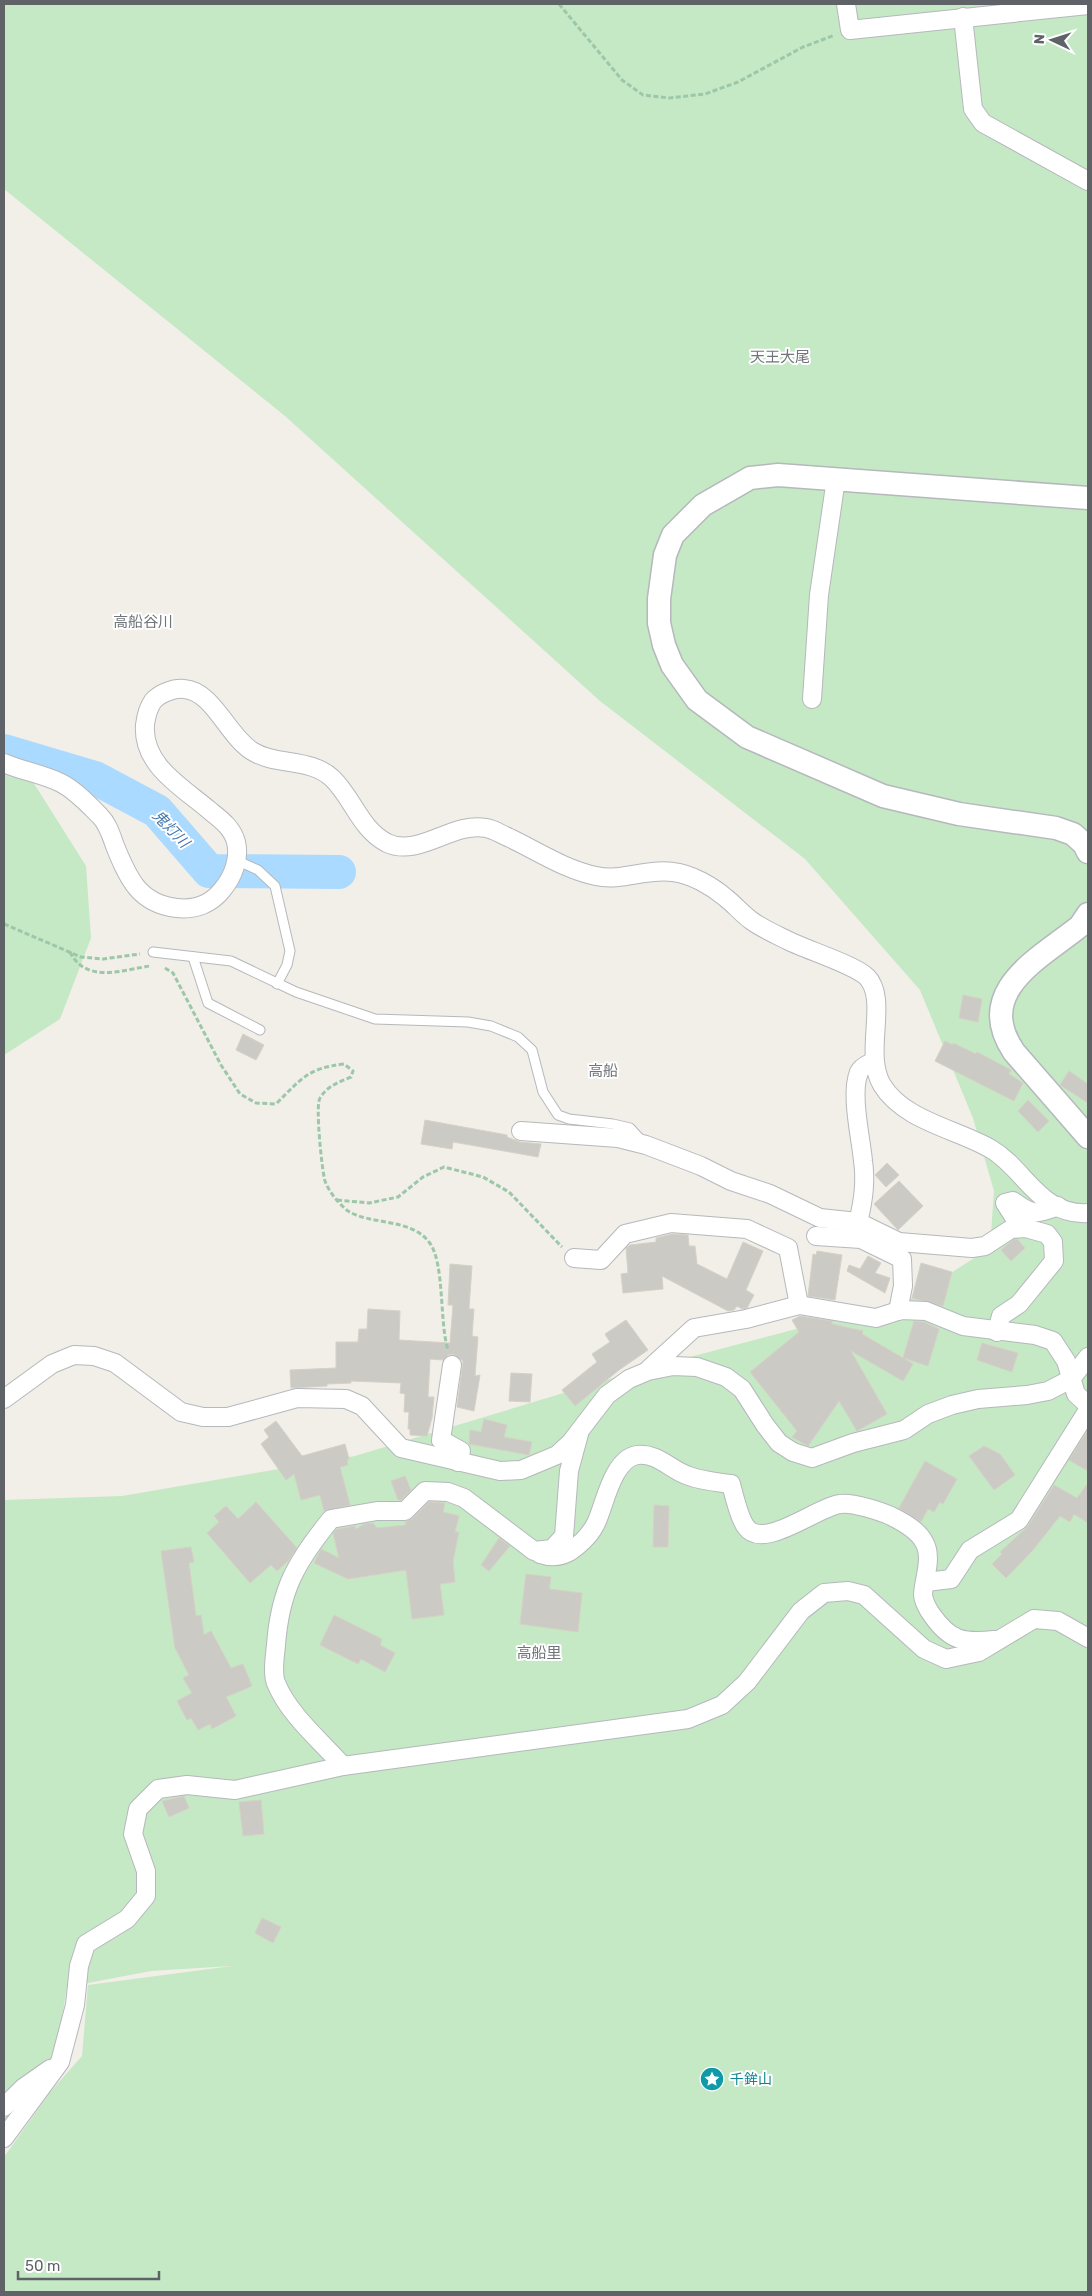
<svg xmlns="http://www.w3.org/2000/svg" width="1092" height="2296" viewBox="0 0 1092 2296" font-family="Rubik,'Noto Sans JP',sans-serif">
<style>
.green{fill:#c5e8c5}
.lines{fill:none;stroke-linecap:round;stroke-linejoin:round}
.river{stroke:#aadaff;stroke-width:34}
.building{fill:#cccac5;stroke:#d6d1c6}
.service-casing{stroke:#b5b8bc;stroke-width:11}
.minor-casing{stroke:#b5b8bc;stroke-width:20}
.tertiary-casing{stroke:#b5b8bc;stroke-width:25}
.path{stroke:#9cc7a9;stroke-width:3;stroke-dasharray:5 2.5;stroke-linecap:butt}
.service{stroke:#fff;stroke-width:9}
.minor{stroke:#fff;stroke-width:18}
.tertiary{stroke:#fff;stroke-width:22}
.labels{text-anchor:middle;stroke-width:4;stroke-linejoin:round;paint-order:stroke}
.culture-label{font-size:14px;fill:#0d838f;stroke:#fff;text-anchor:start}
.neighbourhood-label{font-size:15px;fill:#70757a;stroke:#fff}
.water-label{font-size:15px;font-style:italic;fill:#4174aa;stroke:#fff}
</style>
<rect width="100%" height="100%" fill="#f1efe8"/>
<!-- green -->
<g class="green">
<path d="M4,4H1088V2292H4V2157L51,2091L82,2056L88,1985L232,1966L151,1971L67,1987L56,2055L4,2129V1500L122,1496L355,1456L633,1372L910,1299L990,1248L994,1191L973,1118L920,990L805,859L600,701L285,416L4,189Z"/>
<path d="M4,750L21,763L86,866L91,938L60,1019L4,1055Z"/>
</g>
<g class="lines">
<!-- river -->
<path class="river" d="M4,751L95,778L157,811L209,871L339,872"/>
</g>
<!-- building -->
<g class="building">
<path d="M963,995L982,999L978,1022L959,1018Z"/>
<path d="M243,1034L264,1045L256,1060L236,1050Z"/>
<path d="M945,1041L953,1045V1043L976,1054L977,1052L1011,1070L1009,1074L1023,1083L1014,1101L935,1061Z"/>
<path d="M1069,1071L1088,1084V1103L1060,1085Z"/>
<path d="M1028,1100L1049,1121L1038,1132L1018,1111Z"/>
<path d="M425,1120L507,1135V1137L520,1142L541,1144L538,1157L453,1142L452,1149L421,1144Z"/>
<path d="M887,1163L899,1175L886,1187L875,1175Z"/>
<path d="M899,1181L923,1206L898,1230L874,1204Z"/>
<path d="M672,1234L688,1235L689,1246H695L697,1264L727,1279L743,1242L763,1251L746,1290L754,1295L747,1308L742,1309L737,1306L734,1310L728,1311L662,1276L663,1289L623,1293L621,1274L628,1273L626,1248L630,1245L656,1242V1238Z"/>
<path d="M1014,1239H1017L1025,1248L1011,1261L1001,1250Z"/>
<path d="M817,1251L842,1255L835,1300L808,1296L813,1254L816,1255Z"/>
<path d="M868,1256L881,1263L875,1273L890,1278L885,1293L847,1271L849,1265L860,1269Z"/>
<path d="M921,1263L952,1272L943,1306L912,1298Z"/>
<path d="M450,1264L472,1266L469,1309H474L472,1336L478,1337L475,1376L480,1375L474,1411L457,1407L463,1361L453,1354L448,1355L443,1360L430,1359L428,1397H434L432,1418L427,1436L410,1435V1429H408L409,1412H404L405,1394L400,1393L401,1383L351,1381V1383L327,1384V1386L291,1388L290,1370L336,1368V1342H358L359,1329H367L368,1309L400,1311L399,1340L450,1343L453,1305H448Z"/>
<path d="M800,1316L832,1321V1324L863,1331L862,1334L903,1358L914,1321L924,1322L939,1329L928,1366L904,1358L913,1364L903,1381L851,1351L887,1414L857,1431L839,1401L808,1446L792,1437L797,1431L750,1372L799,1332L792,1320Z"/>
<path d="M626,1320L648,1350L619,1370L575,1406L562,1390L597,1362L592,1354L610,1342L605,1334Z"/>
<path d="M982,1343L1018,1353L1012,1372L977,1360Z"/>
<path d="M511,1373L532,1374L530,1402L509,1401Z"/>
<path d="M484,1419L507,1425L504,1437L532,1442L529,1455L469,1444L470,1430L481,1432Z"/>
<path d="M276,1421L302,1456L345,1444L349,1459L347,1460L348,1465L340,1467L350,1505L324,1511L320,1495L301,1500L294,1474L286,1480L261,1444L269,1437L264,1430Z"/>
<path d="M1088,1430V1471L1069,1460Z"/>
<path d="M984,1446L1000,1454L1015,1475L994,1490L969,1456Z"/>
<path d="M925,1461L957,1479L943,1504L940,1502L934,1512L928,1509L921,1522L899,1508Z"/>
<path d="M405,1476L411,1490L401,1500H398L391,1481Z"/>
<path d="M1088,1483V1523L1074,1514L1070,1522L1060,1516L1033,1550L1006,1578L992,1564L1002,1554L1000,1552L1028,1526L1054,1485L1077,1498Z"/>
<path d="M256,1502L297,1548L288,1561L277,1571L271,1565L250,1583L207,1533L219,1522L214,1516L226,1506L238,1519Z"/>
<path d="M429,1502L445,1503L443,1512L459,1516L455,1532H459L453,1561L455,1582L440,1584L444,1615L412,1619L406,1570L348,1579L314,1563L321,1549L339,1558L333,1533L337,1529L355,1526L356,1529L364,1524L373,1523L377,1528L406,1525L405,1522L412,1519Z"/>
<path d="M654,1505L669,1506L668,1547H653Z"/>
<path d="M499,1538L510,1546L489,1571L481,1565Z"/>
<path d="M191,1547L194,1562L189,1563L196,1616L201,1615L204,1635L211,1631L231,1668L243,1664L252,1686L226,1697L236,1716L212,1729L210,1724L198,1730L191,1718L187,1720L177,1701L192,1693L183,1678L189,1675L175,1648L161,1551Z"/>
<path d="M526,1574L551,1577L549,1589L582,1593L578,1632L520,1624Z"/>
<path d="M334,1615L382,1639L380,1645L395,1653L385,1672L361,1659L358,1664L320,1645Z"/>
<path d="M184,1796L189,1808L169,1817L162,1801Z"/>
<path d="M261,1800L264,1834L243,1836L239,1802Z"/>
<path d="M262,1918L281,1927L273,1943L255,1933Z"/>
</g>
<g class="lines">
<!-- service casing -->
<g class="service-casing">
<g id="service">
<path d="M236,860L258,870L275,886L290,951L287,965L277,984"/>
<path d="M153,952L231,961L296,992L375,1019L468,1022L491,1026L518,1037L532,1050L543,1092L558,1115L569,1119L613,1124L630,1128L642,1141"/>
<path d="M193,957L208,1003L260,1030"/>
</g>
</g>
<!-- minor casing -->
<g class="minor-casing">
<g id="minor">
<path d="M846,4L850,30L1088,5"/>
<path d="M963,17L973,109L983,123L1088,181"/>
<path d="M812,699L819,595L836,479"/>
<path d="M4,763C22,771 43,774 61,783C75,790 89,805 100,816C108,824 111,835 115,846C128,878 139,904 177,908C195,910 211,904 222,890C233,877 240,859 236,842C232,827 220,819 209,810C182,787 142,765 145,725C146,717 148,708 153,701C160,693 174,688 184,689C213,691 227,735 252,751C276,766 311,758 332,778C353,798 360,829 387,843C419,858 453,821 486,828C494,829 502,835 510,838C537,851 566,870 596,876C621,882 647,868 673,872C691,874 712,886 726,898C735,905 742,914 752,921C763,929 777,935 789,941C807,950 855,965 867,977C889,1000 863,1053 882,1085C904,1121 957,1129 991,1149C1025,1169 1040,1216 1088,1213"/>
<path d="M521,1131L618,1138L646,1145L701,1166L731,1181L770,1194L820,1218L858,1222L899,1242L972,1248L985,1246L1011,1229L1026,1228L1047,1234L1053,1242L1054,1261L1019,1304L1001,1316L997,1332"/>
<path d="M858,1222C863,1203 866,1181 863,1161C861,1138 850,1094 859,1072C862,1066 869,1064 874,1061"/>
<path d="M1021,1228L1005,1203L1013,1201C1032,1215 1037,1215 1058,1206"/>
<path d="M816,1236L861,1239L902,1259L903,1286L898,1311"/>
<path d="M574,1258L601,1260L625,1234L671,1223L747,1229L788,1248L799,1305"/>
<path d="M452,1365L441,1440L461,1451L458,1462"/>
<path d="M649,1369L694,1328L746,1319L799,1305L876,1318L901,1310L926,1311L963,1326L1035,1335L1053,1341L1066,1361L1076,1394L1088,1405"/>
<path d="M4,1399L52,1364L74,1355L94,1356L115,1363L181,1412L203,1417H228L297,1398L346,1399L362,1406L401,1448L500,1471L521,1470L557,1455L571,1442L607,1395L629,1379L648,1371L673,1366L697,1367L726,1377L742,1389L765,1425L779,1443L793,1452L812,1458L853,1443L904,1430L928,1414L952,1405L978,1399L1027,1395L1048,1391L1071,1379L1088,1357"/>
<path d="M540,1554C549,1557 560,1557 569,1552C581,1544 591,1535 597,1521C605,1503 613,1459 637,1455C657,1452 672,1471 689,1476C702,1481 717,1482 731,1484C734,1495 739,1518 746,1527C763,1551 817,1507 840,1504C852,1502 880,1511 891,1516C903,1522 918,1530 924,1542C933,1557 924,1578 923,1594C923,1600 928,1610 932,1615C950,1641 963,1643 994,1640"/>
<path d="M926,1582L951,1579L970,1550L1019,1520L1088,1410"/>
<path d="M343,1766C321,1741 289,1715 276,1683C272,1673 275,1656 276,1645C280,1590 296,1562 331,1519L377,1511H405L425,1491L448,1492L464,1498L534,1551L552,1549L564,1536L569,1471L579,1434"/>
<path d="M4,2107L23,2088L50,2069"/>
<path d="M4,2138L60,2062L75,2005L79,1966L86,1944L127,1919L146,1896V1871L133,1834L138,1809L158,1789L187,1785L235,1790L343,1766L688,1719L722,1705L747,1682L801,1611L824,1593L848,1591L864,1595L924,1649L946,1659L979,1652L1034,1619L1058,1621L1088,1638"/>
</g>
</g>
<!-- tertiary casing -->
<g class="tertiary-casing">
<g id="tertiary">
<path d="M1088,498L778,475L750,478L703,505L673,535L665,555L659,599V623L664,645L672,665L697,700L747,737L883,796L959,814L1056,828L1073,834L1084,844L1088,852"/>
<path d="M1088,914L1080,926C1039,959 973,991 1014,1052L1088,1137"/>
</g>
</g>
<!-- path -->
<g class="path">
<path d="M559,4L622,80L643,95L669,98L705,94L738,82L803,47L835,35"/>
<path d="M4,924L81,957L103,959L140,954"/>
<path d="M70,952C86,984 122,970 150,966"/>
<path d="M165,968L173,973L221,1065L240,1094L256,1103L276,1104C301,1079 308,1068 344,1064L353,1071L351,1077C339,1082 327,1086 320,1098C315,1105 322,1171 325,1181C329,1192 339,1204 348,1211C370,1225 411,1218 429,1242C445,1262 439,1321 448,1350"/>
<path d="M337,1200L369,1203L398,1197L423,1177L444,1167L483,1177L509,1192L562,1247"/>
</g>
<!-- service -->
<use href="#service" class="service"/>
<!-- minor -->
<use href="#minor" class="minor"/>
<!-- tertiary -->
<use href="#tertiary" class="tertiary"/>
</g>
<!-- icons -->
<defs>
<g id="sight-disc" transform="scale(1.25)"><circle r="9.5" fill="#0f9aa8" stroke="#fff"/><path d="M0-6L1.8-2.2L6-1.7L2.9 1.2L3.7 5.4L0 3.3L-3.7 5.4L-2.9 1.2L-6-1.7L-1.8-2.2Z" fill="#fff"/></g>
</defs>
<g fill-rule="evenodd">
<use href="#sight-disc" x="712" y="2079"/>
</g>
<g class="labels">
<!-- culture labels -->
<g class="culture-label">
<text x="730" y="2084">千鉾山</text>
</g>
<!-- neighbourhood labels -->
<g class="neighbourhood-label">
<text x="780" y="362">天王大尾</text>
<text x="143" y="627">高船谷川</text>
<text x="603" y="1076">高船</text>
<text x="539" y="1658">高船里</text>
</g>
<!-- water labels -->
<g class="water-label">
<text transform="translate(171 829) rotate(46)" y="5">鬼灯川</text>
</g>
</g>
<!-- border -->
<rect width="1092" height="2296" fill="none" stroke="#5f6368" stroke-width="10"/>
<!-- north arrow -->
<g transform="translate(1052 40) rotate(274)" stroke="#ffffff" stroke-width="4" paint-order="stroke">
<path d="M0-4L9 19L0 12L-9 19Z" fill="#5f6368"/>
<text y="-8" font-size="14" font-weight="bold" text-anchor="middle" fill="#5f6368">N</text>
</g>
<!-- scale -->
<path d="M18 2271v8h141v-8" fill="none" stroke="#5f6368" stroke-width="2.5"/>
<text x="25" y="2271" font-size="15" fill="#5f6368" stroke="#ffffff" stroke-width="4" paint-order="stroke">50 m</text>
</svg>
